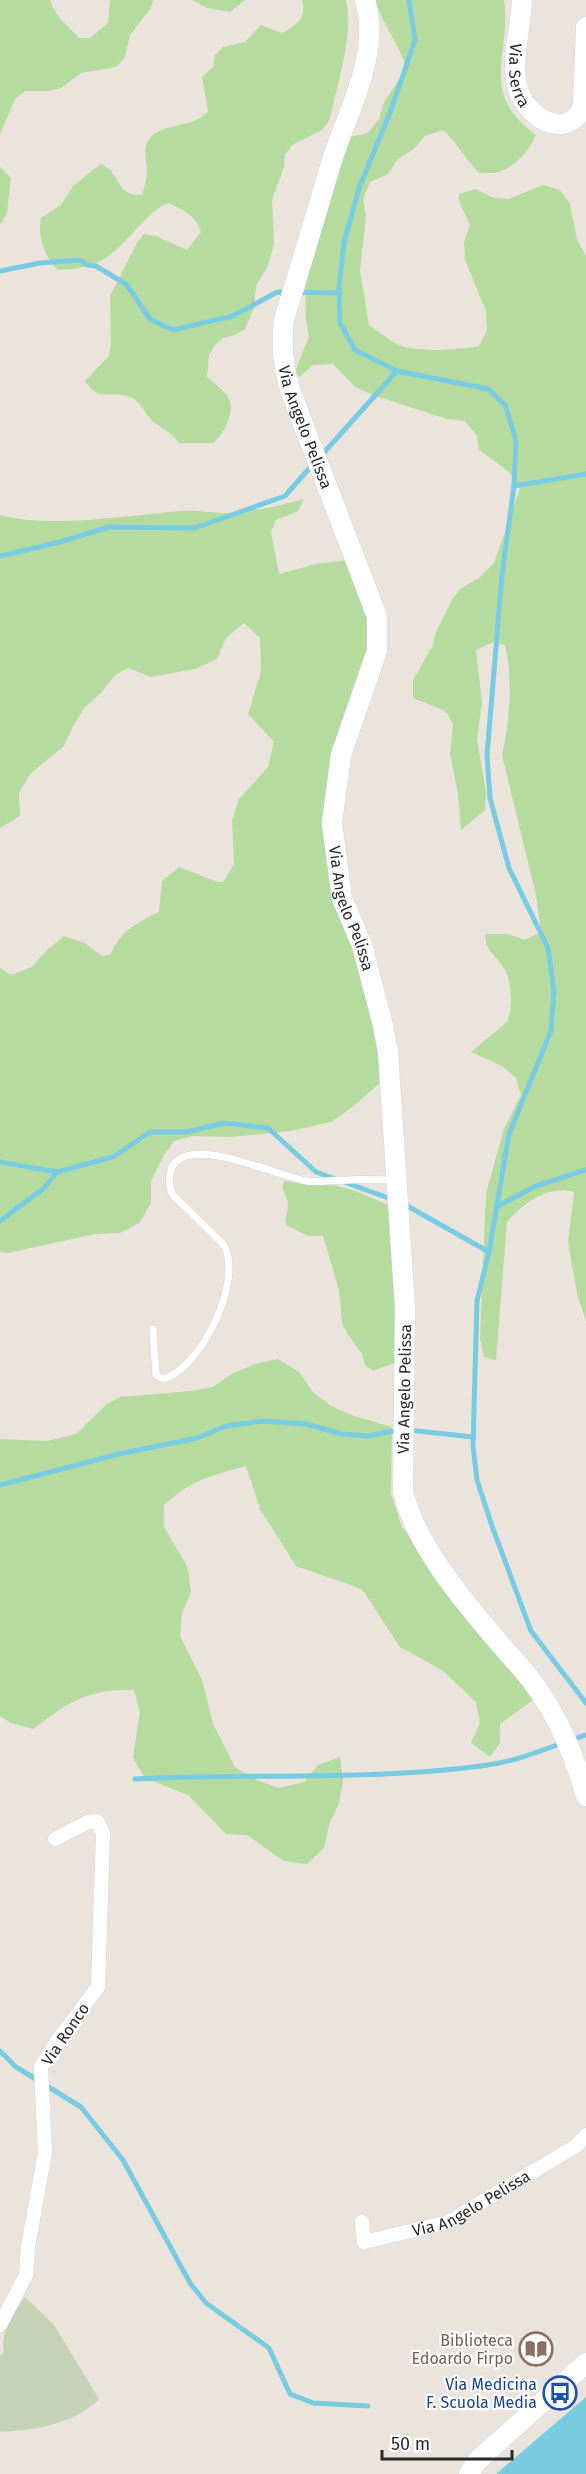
<svg xmlns="http://www.w3.org/2000/svg" width="586" height="2474" viewBox="0 0 586 2474" font-family="'Fira Sans',sans-serif">
<style>
.green{fill:#b5db9e}
.cemetery{fill:#c5d2b5}
.water{fill:#79cbe2}
.lines{fill:none;stroke-linecap:round;stroke-linejoin:round}
.stream{stroke:#79cbe2;stroke-width:5}
.lane-casing{stroke:#d2d5e1;stroke-width:8}
.street-casing{stroke:#d2d5e1;stroke-width:15}
.secondary-casing{stroke:#d2d5e1;stroke-width:21}
.lane{stroke:#fff;stroke-width:7}
.street{stroke:#fff;stroke-width:14}
.secondary{stroke:#fff;stroke-width:20}
.labels{text-anchor:middle;stroke-width:4.5;stroke-linejoin:round;paint-order:stroke}
.street-label{font-size:16px;fill:#292929;stroke:#fff}
.education-label{font-size:16px;fill:#785e54;stroke:#fff;text-anchor:end}
.transit-label{font-size:16px;fill:#164399;stroke:#fff;text-anchor:end}
</style>
<rect width="100%" height="100%" fill="#eae4dc"/>
<!-- green -->
<g class="green">
<path d="M0,0H50C53,14 69,27 79,38H90L108,23L110,0H153L151,8L130,35L125,57L116,67L81,73L61,88L49,91H25L15,99L0,134Z"/>
<path d="M192,0H245L230,12L207,8Z"/>
<path d="M302,0H346C354,35 337,84 330,119L322,130L292,145L285,155L284,167L272,200L274,244L268,266L256,286L254,308L245,329L235,335L223,338L214,346L209,355L207,377C224,392 238,399 227,423C224,431 220,436 214,443H179C172,432 164,430 154,422C144,414 141,399 127,396C107,391 99,402 85,381L109,356L111,343L110,296L137,243L144,234L156,236L187,250L201,232C196,215 184,211 169,203C157,207 151,214 142,223C112,255 104,268 58,270C45,258 37,236 41,218L61,205L73,186L101,164C123,174 114,196 142,195C144,188 147,179 147,172C147,162 143,153 147,143C157,121 194,130 208,111L202,77L213,67L215,55L223,47L245,42L261,25L282,33C297,25 307,18 302,0Z"/>
<path d="M375,0H504C512,54 477,92 536,135C529,151 516,166 499,172C493,174 485,172 479,173C466,159 457,143 443,130L425,136L414,149L398,159L388,174L370,182L363,199L366,216L360,271L369,325C378,331 387,339 397,344C414,353 460,350 479,346L487,330L486,311L465,260L464,242L470,225L459,201V194L476,189L491,197L509,199L543,185L560,190L570,204L577,240L586,256V1321L577,1293L568,1242L574,1192C549,1184 522,1204 507,1222L496,1360L484,1357L480,1339L486,1193L504,1129L521,1095L516,1078L502,1066L471,1052L507,1022C513,1011 512,982 505,970C498,957 485,951 485,934H508L525,940L541,932L536,895L502,755C510,721 513,679 505,645L493,642L476,650L482,703L477,739L486,792L485,810L461,830L458,794L450,754L453,725L448,714L443,710L413,698V680L432,647L437,630L453,598L460,589L479,578L494,563L520,489L508,471L479,450L477,436L465,421L447,419L373,395L355,387L333,364L313,365L299,377L295,371L309,337L306,319L305,282L350,137L368,133L379,119L384,102L407,68C398,44 383,24 375,0Z"/>
<path d="M0,167L11,178L7,213L0,225Z"/>
<path d="M304,499L298,511L276,520L271,532L279,574L316,564L348,560L364,607L371,637L328,775L325,813L338,907L356,958L379,1052L381,1082L350,1109L331,1122L290,1131L233,1137L193,1136L174,1141L164,1155L151,1181V1203L139,1223L120,1233L95,1234L8,1253L0,1252V968L11,975L32,967L47,950L64,936L85,943L102,956L110,955C123,929 133,925 159,912L162,881L179,867L218,882H223L234,864L232,820L239,799L268,767L274,742L248,714L261,672L260,638L244,623L226,638L217,659L195,669L151,677L128,668L115,675L102,692L85,707L73,726L64,746L30,774L19,793L20,816L0,828V515C51,529 129,515 182,511C196,510 209,513 223,513C251,513 277,506 304,499Z"/>
<path d="M284,1181C300,1184 316,1183 332,1185C352,1188 373,1198 391,1207L395,1288V1363L373,1371L365,1365L362,1354L347,1333L342,1323L339,1290L323,1236H308L286,1225C284,1218 288,1213 288,1205C288,1195 280,1191 284,1181Z"/>
<path d="M278,1359L299,1372L313,1392L331,1406L354,1416L392,1427L391,1494L402,1527L533,1700L500,1724V1743L490,1757L471,1743L480,1723L476,1702L442,1670L400,1647L362,1589L296,1566L260,1509L246,1466C210,1476 193,1479 164,1505V1527L188,1568L191,1591L182,1613L180,1636L202,1680L213,1724L235,1767L256,1780L278,1788L304,1782L318,1765L340,1757L343,1781L339,1803L329,1825L324,1848L307,1864L284,1861L247,1835L226,1834L188,1795L145,1778L133,1758L140,1712L134,1690C88,1688 68,1703 33,1729L11,1723L0,1716V1439L47,1441L76,1434L107,1404L120,1397L191,1391L213,1387L232,1374L255,1364Z"/>
</g>
<!-- cemetery -->
<path class="cemetery" d="M25,2297L54,2325L99,2399C72,2425 36,2430 0,2432V2356L4,2353C0,2331 13,2314 25,2297Z"/>
<!-- water -->
<path class="water" d="M586,2397V2474H496Z"/>
<g class="lines">
<!-- stream -->
<g class="stream">
<path d="M409,0L415,40L390,113L359,188L344,243L339,287L340,323L355,350L397,371L488,389L505,405L516,440L514,486L502,575L487,755L490,798L509,868L548,948L554,991L551,1031L509,1134L489,1252L477,1301L473,1446L477,1480L492,1526L531,1631L586,1703"/>
<path d="M0,271L40,263L80,260L87,265L96,266L127,285L150,319L173,330L233,316L277,292L340,293"/>
<path d="M320,457L397,371"/>
<path d="M514,486L586,474"/>
<path d="M0,556L60,542L109,527L195,528L285,496L313,464"/>
<path d="M0,1162L57,1172L113,1157L150,1132H186L224,1123L268,1128L316,1172L394,1200"/>
<path d="M402,1203L489,1252"/>
<path d="M498,1206L536,1186L586,1170"/>
<path d="M0,1221L44,1188L57,1172"/>
<path d="M408,1430L473,1437"/>
<path d="M0,1485L119,1454L197,1438L226,1426L263,1421L306,1424L342,1434L368,1436L399,1430"/>
<path d="M135,1779C249,1773 368,1781 481,1766C518,1762 551,1746 586,1735"/>
<path d="M0,2051L16,2067L81,2107L123,2160L190,2283L206,2303L269,2348L290,2394L313,2403L368,2406"/>
</g>
<!-- lane casing -->
<g class="lane-casing">
<path id="lane" d="M153,1329L156,1375L163,1379C201,1369 245,1279 223,1244L172,1194C169,1184 168,1177 172,1167C190,1133 278,1177 307,1181C320,1183 335,1180 348,1180C364,1179 379,1180 395,1180"/>
</g>
<!-- street casing -->
<g class="street-casing">
<g id="street">
<path id="s1" d="M362,2222L364,2242L448,2222L576,2146L586,2135"/>
<path d="M0,2325L26,2275L28,2246L45,2153L41,2067L57,2041L98,1987L103,1833L97,1821L88,1822L55,1839"/>
</g>
</g>
<!-- secondary casing -->
<g class="secondary-casing">
<g id="secondary">
<path id="s2" d="M365,0C381,54 348,110 332,160C316,213 301,266 284,319C281,345 283,365 290,390L367,590L377,617V651L341,755L332,823L342,898L362,945L383,1025L388,1052L405,1308L403,1491C416,1546 465,1603 501,1645C513,1659 527,1673 537,1688C560,1721 575,1757 586,1796"/>
<path id="s3" d="M522,0C521,29 510,61 518,89C526,117 566,142 583,107L586,27"/>
<path d="M469,2474L477,2461L586,2363"/>
</g>
</g>
<!-- lane -->
<use href="#lane" class="lane"/>
<!-- street -->
<use href="#street" class="street"/>
<!-- secondary -->
<use href="#secondary" class="secondary"/>
</g>
<!-- icons -->
<defs>
<g id="library-ring" transform="scale(1.725)"><circle r="9.5" fill="#fff" stroke="#8d6e63" stroke-width="1.5"/><path d="M-6-4Q-3-5.5-.7-3.5V5Q-3 3-6 4ZM6-4Q3-5.5 .7-3.5V5Q3 3 6 4Z" fill="#8d6e63"/></g>
<g id="bus-ring" transform="scale(1.725)"><circle r="9.5" fill="#fff" stroke="#1a4fb4" stroke-width="1.5"/><path d="M-5-6H5V4H4V6H2V4H-2V6H-4V4H-5ZM-3.5-4V0h7V-4ZM-3.5 1.2v1.5H-2V1.2ZM2 1.2v1.5H3.5V1.2Z" fill="#1a4fb4"/></g>
</defs>
<g fill-rule="evenodd">
<use href="#library-ring" x="536" y="2349"/>
<use href="#bus-ring" x="560" y="2393"/>
</g>
<g class="labels">
<!-- street labels -->
<g class="street-label">
<text dy="6" stroke="none"><textPath href="#s3" startOffset="76">Via Serra</textPath></text>
<text dy="6" stroke="none"><textPath href="#s2" startOffset="444">Via Angelo Pelissa</textPath></text>
<text dy="6" stroke="none"><textPath href="#s2" startOffset="948">Via Angelo Pelissa</textPath></text>
<text transform="translate(404 1389) rotate(-89)" y="6">Via Angelo Pelissa</text>
<text transform="translate(65 2034) rotate(-56)" y="6">Via Ronco</text>
<text dy="6" stroke="none"><textPath href="#s1" startOffset="135">Via Angelo Pelissa</textPath></text>
</g>
<!-- education labels -->
<g class="education-label">
<text x="513" y="2346">Biblioteca<tspan x="513" dy="18">Edoardo Firpo</tspan></text>
</g>
<!-- transit labels -->
<g class="transit-label">
<text x="537" y="2390">Via Medicina<tspan x="537" dy="18">F. Scuola Media</tspan></text>
</g>
</g>
<!-- scale -->
<path d="M382 2450v9h130v-9" fill="none" stroke="#292929" stroke-width="3"/>
<text x="391" y="2450" font-size="18" fill="#292929" stroke="#ffffff" stroke-width="4.5" paint-order="stroke">50 m</text>
</svg>
